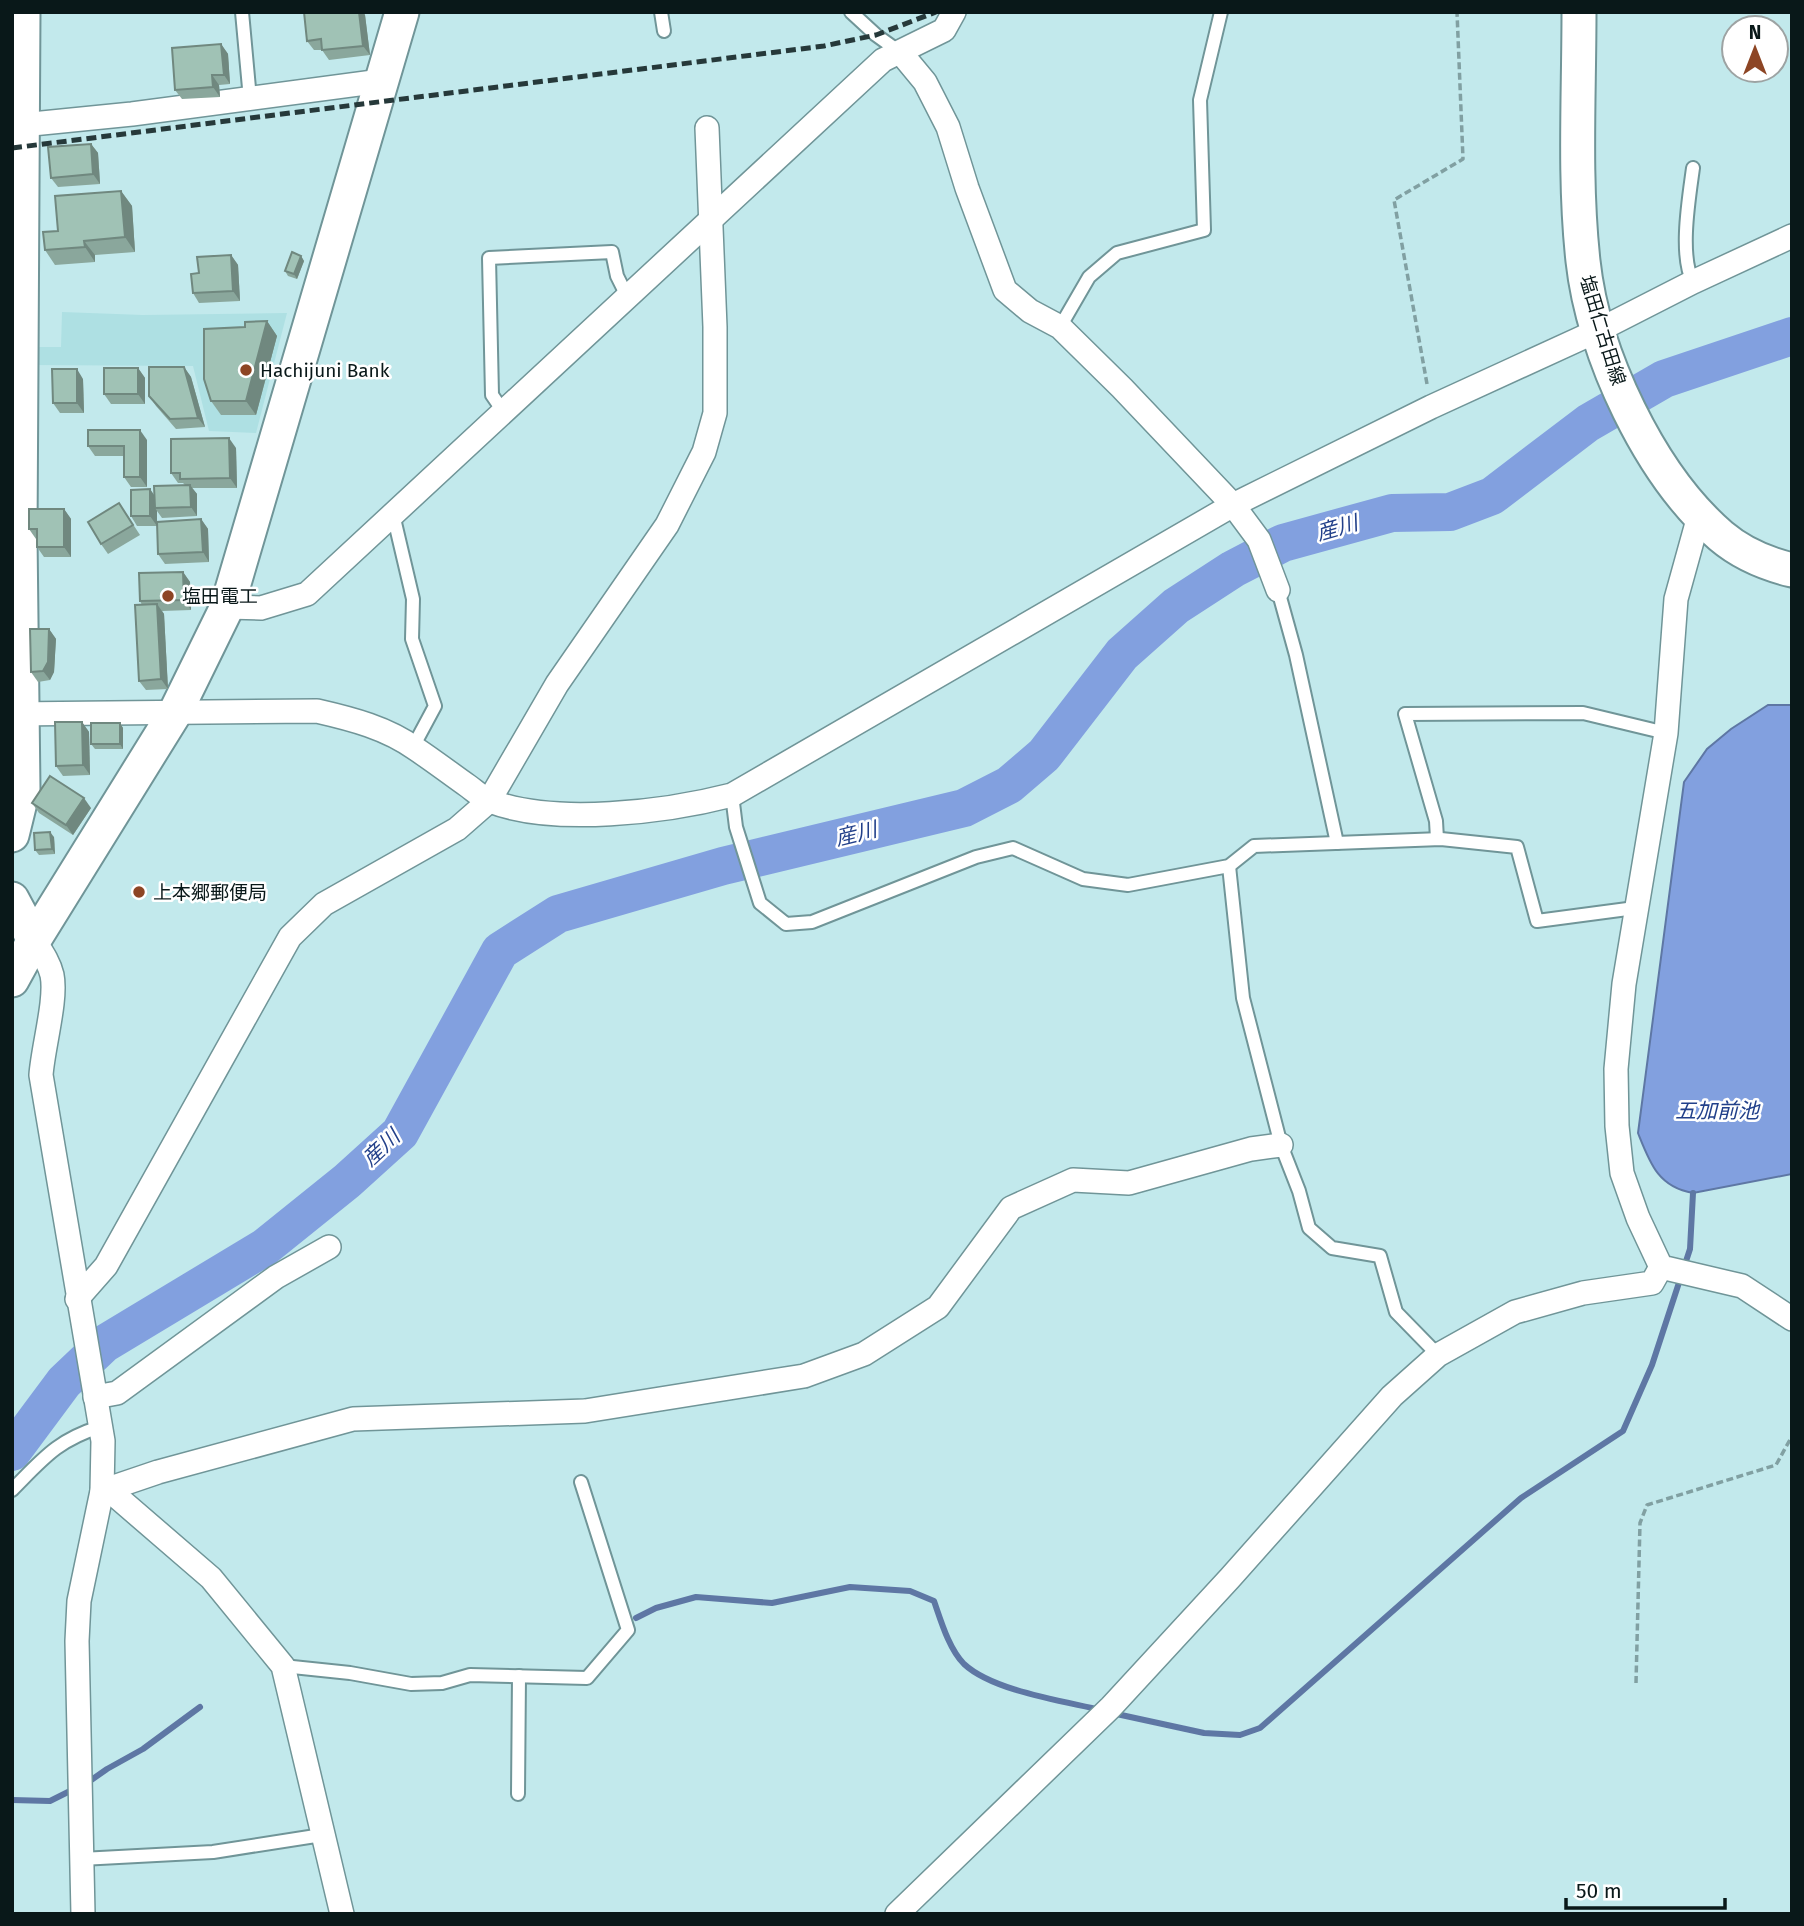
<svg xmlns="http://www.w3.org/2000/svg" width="1804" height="1926" viewBox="0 0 1804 1926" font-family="'Fira Sans','Noto Sans JP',sans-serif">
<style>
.built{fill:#aee0e3}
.water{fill:#82a0df;stroke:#5e77a4;stroke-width:2}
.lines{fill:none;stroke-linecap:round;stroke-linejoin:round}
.stream{stroke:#5e77a4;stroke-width:6}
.river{stroke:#82a0df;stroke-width:38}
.lane-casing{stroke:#709598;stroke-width:16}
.street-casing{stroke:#709598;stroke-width:26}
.secondary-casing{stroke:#709598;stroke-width:37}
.path{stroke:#81a0a2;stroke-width:3.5;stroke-dasharray:7 3.5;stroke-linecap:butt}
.lane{stroke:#fff;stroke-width:12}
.street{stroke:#fff;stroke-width:23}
.secondary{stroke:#fff;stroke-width:33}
.rail{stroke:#26393a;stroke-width:5;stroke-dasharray:10 5;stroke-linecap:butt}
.wall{fill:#8aa79c}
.shaded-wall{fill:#70887f}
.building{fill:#a0c2b5;stroke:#70887f;stroke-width:2}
.poi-dot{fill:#8d4524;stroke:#fff;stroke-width:2.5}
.labels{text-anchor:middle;stroke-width:5;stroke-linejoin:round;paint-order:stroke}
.street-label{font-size:19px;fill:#091819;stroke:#fff}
.poi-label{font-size:19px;fill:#091819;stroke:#fff;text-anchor:start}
.water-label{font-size:21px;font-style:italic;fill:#22408a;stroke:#fff}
</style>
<rect width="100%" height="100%" fill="#c2e9ec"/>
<!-- built -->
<path class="built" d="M62,312L143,315L287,313L256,433L209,431L193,366L31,365L30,347H61Z"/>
<!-- water -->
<path class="water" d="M1768,705H1792V1174L1693,1193C1658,1187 1650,1163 1638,1133L1684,782L1707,749L1731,729Z"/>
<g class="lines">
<!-- stream -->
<g class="stream">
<path d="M636,1618L656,1608L696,1597L772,1603L850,1587L910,1591L934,1601C941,1621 949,1649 964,1664C993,1691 1063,1701 1101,1710"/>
<path d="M1112,1713L1204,1733L1240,1735L1260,1728L1521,1498L1623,1431L1652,1365L1690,1249L1693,1193"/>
<path d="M87,1783L107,1769L143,1749L200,1707"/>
<path d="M12,1800L50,1801L74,1789"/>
</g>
<!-- river -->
<path class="river" d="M12,1452L64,1382L104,1344L265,1247L347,1181L400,1133L500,951L558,914L723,866L964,808L1009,785L1044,755L1122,654L1176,606L1233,569L1283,543L1392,513L1450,512L1492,496L1588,423L1664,379L1792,336"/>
<!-- lane casing -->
<g class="lane-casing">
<g id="lane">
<path d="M242,12L250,99"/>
<path d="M661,12L664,31"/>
<path d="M851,12L876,35L901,53"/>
<path d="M1693,168C1689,198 1679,255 1693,282"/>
<path d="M1060,327L1089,277L1117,253L1204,230L1200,100L1221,12"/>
<path d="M503,411L492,395L489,258L612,252L617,276L627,296"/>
<path d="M393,514L413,599L412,639L435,706L413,747"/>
<path d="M1278,590L1296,655L1337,843"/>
<path d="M732,795L736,827L760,903L786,924L812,922L976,857L1013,848L1083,879L1128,885L1229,866L1254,846L1441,839L1517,847L1537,921L1635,908"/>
<path d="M1437,839L1436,821L1405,714L1583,713L1666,733"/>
<path d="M1229,866L1243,998L1281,1145L1299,1191L1309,1228L1332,1248L1380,1256L1396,1312L1438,1355"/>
<path d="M12,1490C42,1460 57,1440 100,1427"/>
<path d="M283,1666L350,1673L411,1684L442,1683L470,1675L587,1678L628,1630L581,1482"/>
<path d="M518,1794L519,1676"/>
<path d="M81,1859L213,1852L322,1835"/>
</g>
</g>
<!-- street casing -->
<g class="street-casing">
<g id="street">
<path d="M901,53L925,82L948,127L967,188L1005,290L1030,311L1060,327L1122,388L1233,505L1259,540L1278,590"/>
<path d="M22,125L132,114L381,81"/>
<path d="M1699,516L1676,599L1666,733L1624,984L1616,1069L1617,1126L1622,1173L1638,1218L1661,1267L1742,1286L1792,1319"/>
<path d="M227,607L261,608L307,594L883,60L944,30L954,12"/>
<path d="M12,714L317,711C352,719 387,728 416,749C434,761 451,774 468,786C475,791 482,798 490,801C554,826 666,812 732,795L1233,505L1431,407L1599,330L1693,282L1792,236"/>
<path d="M34,940C41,951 49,962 52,975C57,999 43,1047 41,1075L103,1441L102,1491L79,1601L77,1641L83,1914"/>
<path d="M77,1299L106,1266L290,937L324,904L457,829L489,801L557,684L667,525L704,452L715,413V327L707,128"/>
<path d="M95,1397L117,1393L276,1277L329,1247"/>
<path d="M109,1490L211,1578L283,1666L342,1914"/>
<path d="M102,1491L158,1472L353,1419L585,1411L804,1376L864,1354L938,1307L1011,1208L1073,1180L1129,1183L1251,1149L1281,1145"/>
<path d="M897,1914L1111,1707L1230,1578L1392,1396L1438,1355L1515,1312L1583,1293L1652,1283L1661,1267"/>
</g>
</g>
<!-- secondary casing -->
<g class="secondary-casing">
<g id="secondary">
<path d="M1579,12C1579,95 1574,179 1583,261C1593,354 1650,475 1721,536C1741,553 1767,564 1792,570"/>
<path d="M12,835L23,790L20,536L23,12"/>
<path d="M12,899L34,940"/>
<path d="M12,980L34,940L176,711L227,607L402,12"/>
</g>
</g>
<!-- path -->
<g class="path">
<path d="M1427,384L1394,200L1463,159L1457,12"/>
<path d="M1636,1683L1640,1523L1647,1505L1776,1465L1792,1436"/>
</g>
<!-- lane -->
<use href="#lane" class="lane"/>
<!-- street -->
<use href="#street" class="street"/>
<!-- secondary -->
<use href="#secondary" class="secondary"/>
<!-- rail -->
<path class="rail" d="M12,148L824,46L876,35L936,12"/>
</g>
<!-- wall -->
<g class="wall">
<path d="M304,12H363L365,15L370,55L329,60L322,50H314L307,41Z"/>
<path d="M221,44L228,54L230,84L219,85L220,97L182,99L175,90Z"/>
<path d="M91,144L98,153L100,184L58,187L51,178Z"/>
<path d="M121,191L132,206L135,252L95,255V262L55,265L45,250Z"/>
<path d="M231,255L238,265L240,301L199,303L193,293L199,273Z"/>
<path d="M301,256L304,261L297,279L288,276L285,271Z"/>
<path d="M267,321L277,336L256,415H221L211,401L245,327Z"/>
<path d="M184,367L191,377L205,427L176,429L156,406L149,396Z"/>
<path d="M138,368L145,378V404H111L104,394Z"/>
<path d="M83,379L84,413H60L53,403Z"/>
<path d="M147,440V487H131L124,477V456H95L88,446Z"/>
<path d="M236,448L237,488H192L197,494V516L162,518L157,511V522L201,519L208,529L209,562L165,564L158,554L157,526H137L131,516L150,489L154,496L185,485L183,483H178L171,473Z"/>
<path d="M119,503L140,535L108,554L101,544Z"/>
<path d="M64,509L71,519V557H44L37,547L36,539L29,529Z"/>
<path d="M183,572L190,582L191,610L162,611L164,614L168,689L146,690L139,681L142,605L140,601Z"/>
<path d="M49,629L56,639L54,672L50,680L38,682L31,672Z"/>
<path d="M82,722L89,732L90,775L63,776L56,766Z"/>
<path d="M120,723L123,728V749H95L91,744Z"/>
<path d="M32,803L91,808L73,835L39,813Z"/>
<path d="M54,837L55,854L39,855L35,850Z"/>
</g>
<!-- shaded-wall -->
<g class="shaded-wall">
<path d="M359,12H363L365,15L370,55L363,46Z"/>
<path d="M221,44L228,54L230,84L224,75Z"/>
<path d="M212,75L219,85L220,97L213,87Z"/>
<path d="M91,144L98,153L100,184L93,174Z"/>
<path d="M121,191L132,206L135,252L125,237Z"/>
<path d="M84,241L95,255V262L85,247Z"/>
<path d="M231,255L238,265L240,301L233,291Z"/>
<path d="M301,256L304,261L297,279L294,274Z"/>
<path d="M267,321L277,336L256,415L246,401Z"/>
<path d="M184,367L191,377L205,427L198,418Z"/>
<path d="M138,368L145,378V404L138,394Z"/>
<path d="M77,369L83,379L84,413L77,403Z"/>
<path d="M140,430L147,440V487L140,477Z"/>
<path d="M229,438L236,448L237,488L230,478Z"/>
<path d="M190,485L197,494V516L191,507Z"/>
<path d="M150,489L157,499L155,508L157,511V526L150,516Z"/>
<path d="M64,509L71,519V557L64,547Z"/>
<path d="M201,519L208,529L209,562L203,552Z"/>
<path d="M183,572L190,582L191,610L184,600Z"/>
<path d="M157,604L164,614L168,689L161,679Z"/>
<path d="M49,629L56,639L54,672L50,680L43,671Z"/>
<path d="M82,722L89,732L90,775L83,765Z"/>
<path d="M120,723L123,728V749L120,744Z"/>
<path d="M84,798L91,808L73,835L66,825Z"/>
<path d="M50,832L54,837L55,854L52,849Z"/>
</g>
<!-- building -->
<g class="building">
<path d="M304,12H359L363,46L322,50L321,39L307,41Z"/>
<path d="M221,44L224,75H212L213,87L175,90L172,48Z"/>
<path d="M91,144L93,174L51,178L48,147Z"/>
<path d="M121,191L125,237L84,241L85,247L45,250L43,232L58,231L55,196Z"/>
<path d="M292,252L301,256L294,274L285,271Z"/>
<path d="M231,255L233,291L193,293L191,274L199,273L197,257Z"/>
<path d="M267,321L246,401H211L204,379V329L245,327V322Z"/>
<path d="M149,367H184L198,418L170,419L149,396Z"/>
<rect x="104" y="368" width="34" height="26"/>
<path d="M52,369H77V403H53Z"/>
<path d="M88,430H140V477H124V446H88Z"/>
<path d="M229,438L230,478L180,479V473H171V439Z"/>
<path d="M190,485L191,507L155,508L154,486Z"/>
<path d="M150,489V516H131V490Z"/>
<path d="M119,503L133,525L101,544L88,522Z"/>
<path d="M29,509H64V547H37V529H29Z"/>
<path d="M201,519L203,552L158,554L157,522Z"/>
<path d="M183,572L184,600L140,601L139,573Z"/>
<path d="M157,604L161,679L139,681L135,605Z"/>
<path d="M30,629H49L48,662L43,671L31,672Z"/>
<path d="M55,722H82L83,765L56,766Z"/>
<rect x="91" y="723" width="29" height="21"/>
<path d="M50,776L84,798L66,825L32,803Z"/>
<path d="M50,832L52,849L35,850L34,833Z"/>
</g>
<!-- markers -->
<g class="poi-dot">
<circle cx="246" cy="370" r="7"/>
<circle cx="168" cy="596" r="7"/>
<circle cx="139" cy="892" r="7"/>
</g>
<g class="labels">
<!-- street labels -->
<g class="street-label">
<text transform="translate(1603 330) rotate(73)" y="7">塩田仁古田線</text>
</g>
<!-- poi labels -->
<g class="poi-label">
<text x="260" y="377">Hachijuni Bank</text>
<text x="182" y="603">塩田電工</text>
<text x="153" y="899">上本郷郵便局</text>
</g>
<!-- water labels -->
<g class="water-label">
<text transform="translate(1337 528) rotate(-16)" y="7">産川</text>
<text transform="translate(856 834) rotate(-14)" y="7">産川</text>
<text x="1717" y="1118">五加前池</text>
<text transform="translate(381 1148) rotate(-43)" y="7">産川</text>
</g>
</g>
<!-- border -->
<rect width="1804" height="1926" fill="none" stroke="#091819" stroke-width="28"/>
<!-- north arrow -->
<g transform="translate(1755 49)"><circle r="33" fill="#ffffff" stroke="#9da3a3" stroke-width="2"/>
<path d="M0-5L12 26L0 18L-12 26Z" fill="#8d4524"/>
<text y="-10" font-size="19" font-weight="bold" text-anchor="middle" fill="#091819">N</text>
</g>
<!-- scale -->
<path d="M1566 1898v10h159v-10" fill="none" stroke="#091819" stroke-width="3.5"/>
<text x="1576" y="1898" font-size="21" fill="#091819" stroke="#ffffff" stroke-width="5" paint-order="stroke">50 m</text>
</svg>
